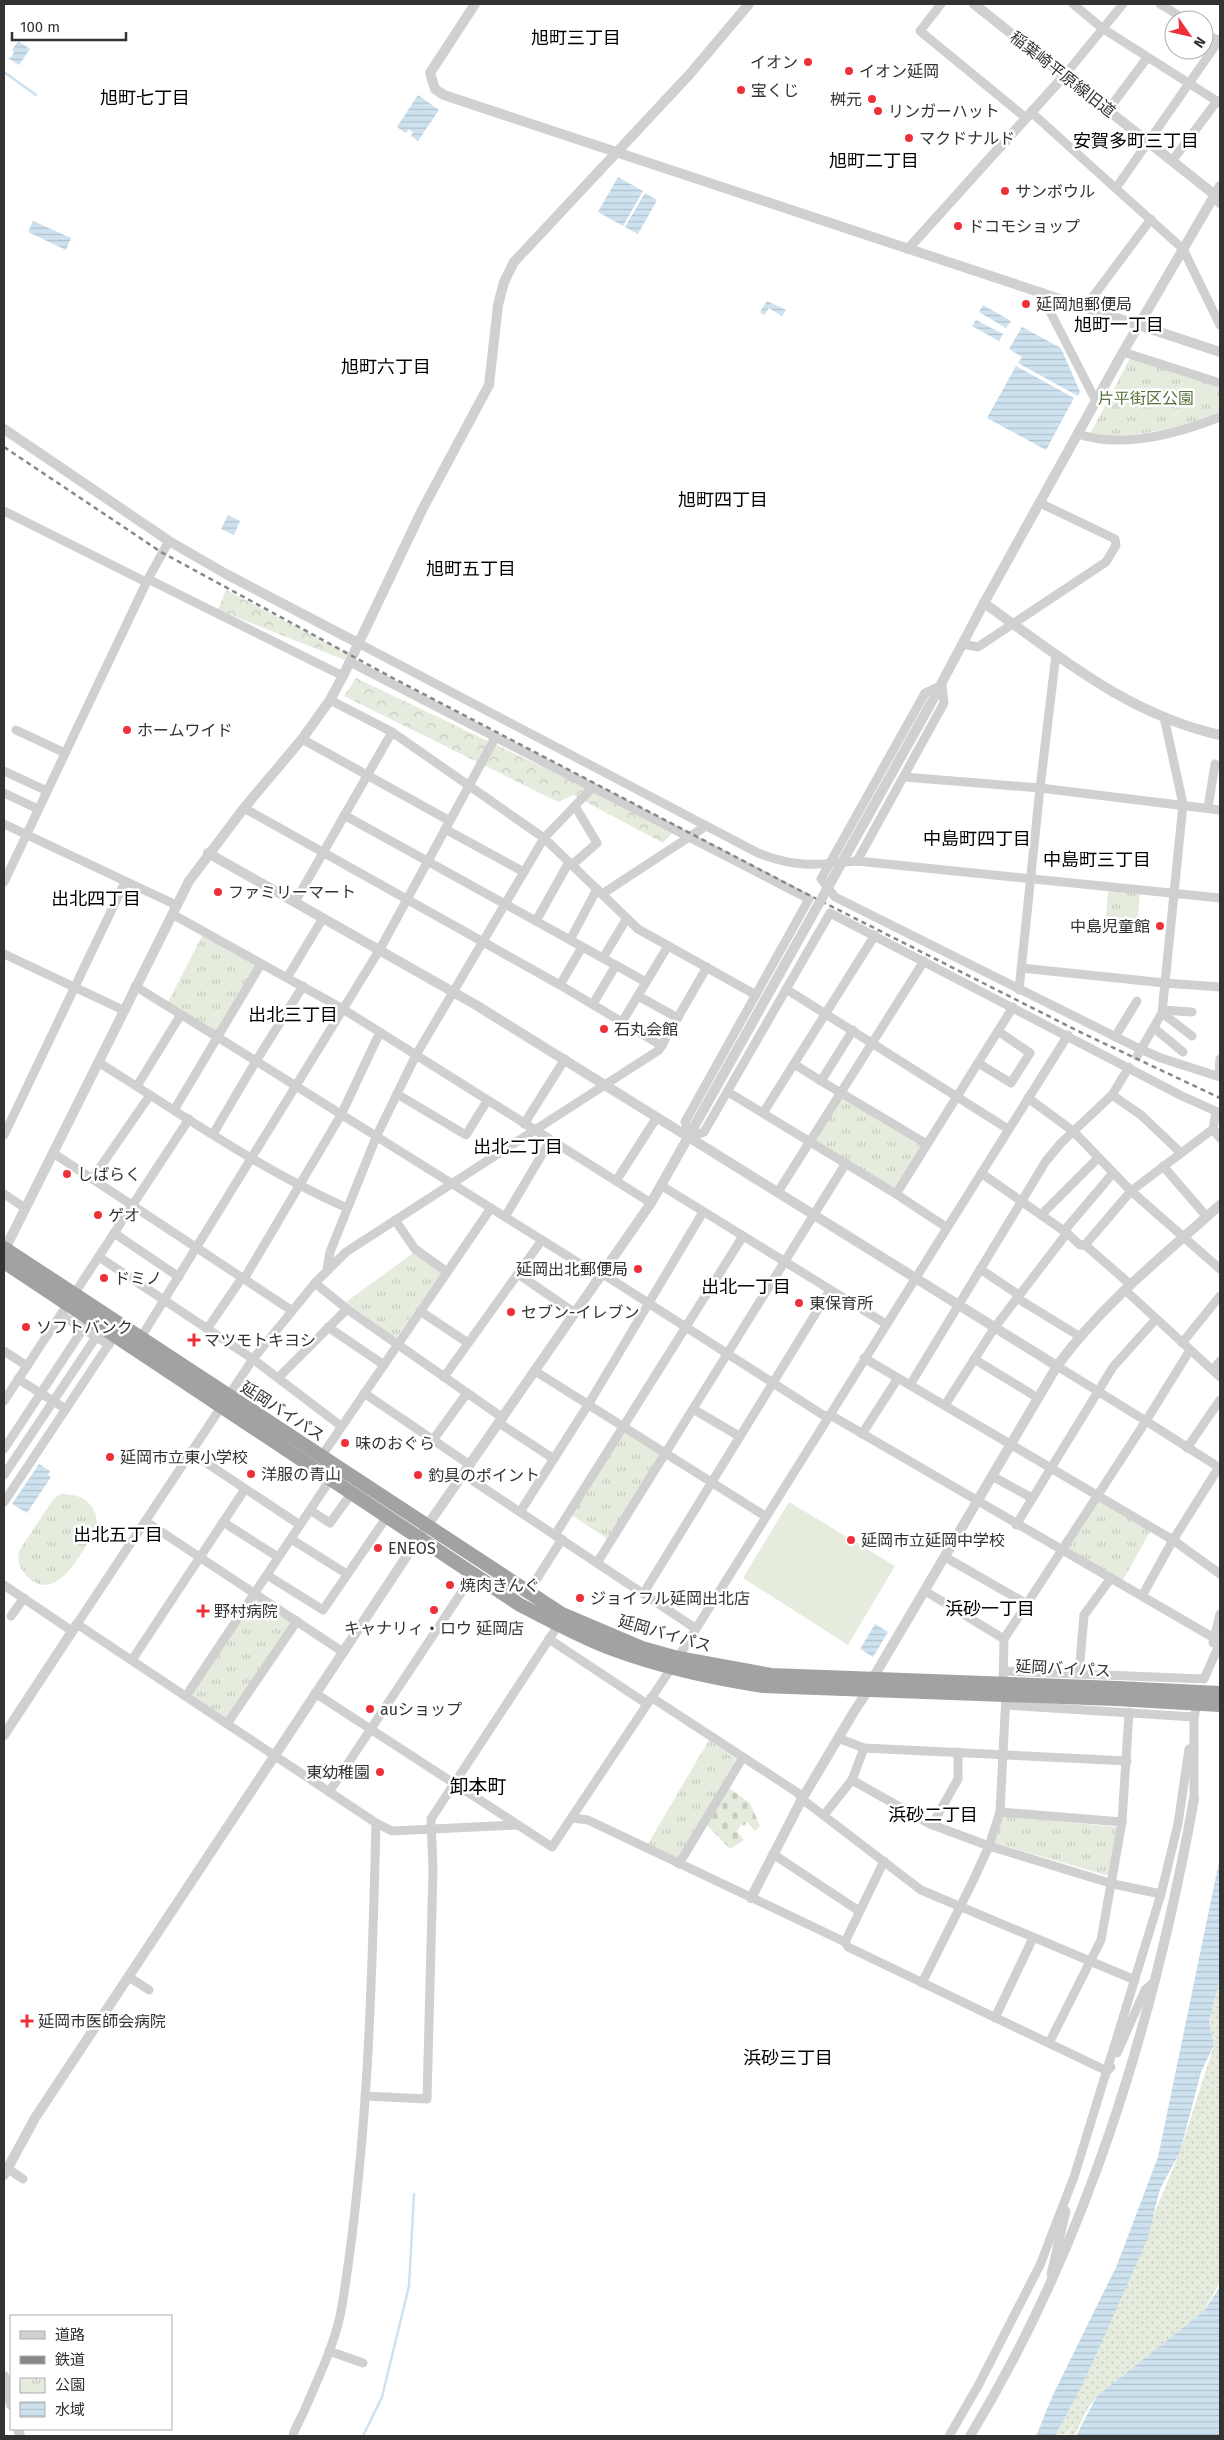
<svg xmlns="http://www.w3.org/2000/svg" width="1224" height="2440" viewBox="0 0 1224 2440" font-family="'Fira Sans','Noto Sans JP',sans-serif">
<style>
.grass{fill:url(#grass-dots)}
.forest{fill:url(#forest-crowns)}
.cemetery{fill:url(#cemetery-stones)}
.park{fill:url(#park-tufts)}
.garden{fill:#e5ecde}
.water{fill:url(#water-rules)}
.lines{fill:none;stroke-linecap:round;stroke-linejoin:round}
.stream{stroke:#cde1ef;stroke-width:2.5}
.minor{stroke:#d0d0d0;stroke-width:9}
.tertiary{stroke:#d0d0d0;stroke-width:10}
.trunk{stroke:#a2a2a2;stroke-width:14}
.rail{stroke:#888;stroke-width:2.5;stroke-dasharray:5 4;stroke-linecap:butt}
.tertiary-bridge{stroke:#d0d0d0;stroke-width:10}
.trunk-bridge{stroke:#a2a2a2;stroke-width:14}
.poi-dot{fill:#ef2f3a;stroke:#fff;stroke-width:2}
.labels{text-anchor:middle;stroke-width:5;stroke-linejoin:round;paint-order:stroke}
.poi-label{font-size:16px;fill:#333;stroke:#fff;text-anchor:start}
.street-label{font-size:16px;fill:#333;stroke:#fff}
.park-label{font-size:16px;fill:#55723c;stroke:#fff}
.neighbourhood-label{font-size:18px;fill:#000;stroke:#fff}
.quarter-label{font-size:19px;fill:#000;stroke:#fff}
</style>
<defs>
<pattern id="grass-dots" width="8" height="8" patternUnits="userSpaceOnUse" patternTransform="scale(1.25)"><rect width="8" height="8" fill="#e5ecde"/><path d="M2 2h.1M6 6h.1" fill="none" stroke="#c5cbbf" stroke-width="1.8" stroke-linecap="round"/></pattern>
<pattern id="forest-crowns" width="20" height="18" patternUnits="userSpaceOnUse" patternTransform="scale(1.25)"><rect width="20" height="18" fill="#e5ecde"/><path d="M2 6a3 3 0 1 1 6 0M12 15a3 3 0 1 1 6 0" fill="none" stroke="#c5cbbf"/></pattern>
<pattern id="cemetery-stones" width="16" height="16" patternUnits="userSpaceOnUse" patternTransform="scale(1.25)"><rect width="16" height="16" fill="#e5ecde"/><path d="M2 7V4a2 2 0 0 1 4 0v3zM10 15v-3a2 2 0 0 1 4 0v3z" fill="#c5cbbf"/></pattern>
<pattern id="park-tufts" width="24" height="20" patternUnits="userSpaceOnUse" patternTransform="scale(1.25)"><rect width="24" height="20" fill="#e5ecde"/><path d="M3 7l-1-3M5 7V3M7 7l1-3M15 17l-1-3M17 17v-4M19 17l1-3" fill="none" stroke="#c5cbbf"/></pattern>
<pattern id="water-rules" width="6" height="5" patternUnits="userSpaceOnUse" patternTransform="scale(1.25)"><rect width="6" height="5" fill="#cde1ef"/><path d="M0 2.5h6" fill="none" stroke="#b0c2cd"/></pattern>
</defs>
<rect width="100%" height="100%" fill="#fff"/>
<!-- grass -->
<path class="grass" d="M1220,1963V2282L1204,2311L1097,2396L1088,2408L1074,2436H1066L1076,2422L1064,2436H1055L1083,2384L1180,2152L1214,2045L1209,2021Z"/>
<!-- forest -->
<g class="forest">
<path d="M226,590L348,654L345,660L218,610Z"/>
<path d="M356,678L675,830L663,843L573,795L558,802L344,696Z"/>
</g>
<!-- cemetery -->
<path class="cemetery" d="M729,1788L750,1803L760,1826L755,1831L747,1822L744,1826L742,1824L737,1831L744,1840L730,1849L706,1824Z"/>
<!-- park -->
<g class="park">
<path d="M1130,358L1220,385V414C1180,429 1131,438 1089,436Z"/>
<path d="M1108,891L1140,894L1136,934L1105,932Z"/>
<path d="M203,934L258,965L217,1034L167,1004Z"/>
<path d="M842,1096L922,1145L894,1189L814,1141Z"/>
<path d="M413,1253L443,1271L396,1338L346,1302Z"/>
<path d="M625,1431L662,1454L608,1539L571,1515Z"/>
<path d="M61,1494C83,1494 98,1504 97,1527C85,1546 59,1605 29,1578C20,1570 17,1563 19,1551L54,1498Z"/>
<path d="M1098,1500L1151,1530L1123,1580L1069,1551L1068,1548Z"/>
<path d="M256,1597L294,1622L228,1720L190,1695Z"/>
<path d="M709,1740L736,1759L678,1858L648,1844Z"/>
<path d="M1003,1816L1117,1827L1109,1876L995,1843Z"/>
</g>
<!-- garden -->
<path class="garden" d="M789,1502L895,1566L848,1645L743,1578Z"/>
<!-- water -->
<g class="water">
<path d="M18,41L30,49L19,65L8,58L11,57L14,52L12,50Z"/>
<path d="M418,95L439,110L418,141L411,136L413,132L409,129L406,133L397,127Z"/>
<path d="M618,177L643,191L623,226L598,212Z"/>
<path d="M645,193L657,200L638,234L625,227Z"/>
<path d="M33,221L71,238L66,250L28,232Z"/>
<path d="M767,301L786,310L782,316L769,308L764,315L760,312Z"/>
<path d="M983,305L1011,321L1006,328L979,312Z"/>
<path d="M976,320L1003,334L999,341L972,326Z"/>
<path d="M1022,327L1061,348L1080,392L1078,396L1018,363L1022,357L1009,349Z"/>
<path d="M1016,366L1074,398L1046,450L987,418Z"/>
<path d="M228,515L240,521L234,535L221,529Z"/>
<path d="M39,1464L50,1471L48,1475L51,1477L27,1513L12,1504Z"/>
<path d="M875,1624L888,1632L873,1657L860,1649Z"/>
<path d="M1220,1857V1978L1209,2021L1214,2045L1201,2072L1180,2152L1160,2189L1147,2240L1083,2384L1055,2436H1036L1052,2397L1117,2265L1158,2157Z"/>
<path d="M1220,2287V2436H1076L1097,2396L1204,2311Z"/>
</g>
<g class="lines">
<!-- stream -->
<g class="stream">
<path d="M4,72L36,95"/>
<path d="M363,2436L382,2397L409,2286L414,2194"/>
</g>
<!-- minor -->
<g class="minor">
<path d="M941,4L920,31L1026,118"/>
<path d="M1073,4L1102,28L1220,103"/>
<path d="M1160,4L1186,20"/>
<path d="M1204,32L1220,42"/>
<path d="M1064,76L1123,4"/>
<path d="M1108,110L1147,58"/>
<path d="M1031,112L1183,249L1220,325"/>
<path d="M1172,161L1217,101"/>
<path d="M1116,188L1220,39"/>
<path d="M1040,292L1096,401"/>
<path d="M1087,308L1089,302L1151,219"/>
<path d="M1123,352L1220,383"/>
<path d="M1078,434C1123,449 1177,434 1220,417"/>
<path d="M4,511L146,582"/>
<path d="M148,579L343,676"/>
<path d="M358,643L758,853C796,868 816,865 857,861L1220,898"/>
<path d="M963,644L978,647L1106,562L1116,545L1115,539L1040,503"/>
<path d="M350,662L809,899L685,1122L690,1137L704,1132L830,913L1182,1096L1220,1113"/>
<path d="M330,700L392,732L544,838L638,929L756,995"/>
<path d="M16,730L65,753"/>
<path d="M302,739L450,821"/>
<path d="M4,771L47,791"/>
<path d="M904,777L1040,788L1220,810"/>
<path d="M4,793L38,809"/>
<path d="M244,808L560,985L662,1046"/>
<path d="M1208,808L1215,764"/>
<path d="M344,815L646,982"/>
<path d="M4,824L176,905"/>
<path d="M445,829L524,872"/>
<path d="M857,861L944,703L942,685L925,693L821,879L835,897L1140,1049L1161,1058L1220,1077"/>
<path d="M572,865L597,843L575,806"/>
<path d="M4,882L148,579L169,541"/>
<path d="M602,894L706,826"/>
<path d="M295,902L392,732"/>
<path d="M172,914L343,1009L651,1203"/>
<path d="M536,921L569,862"/>
<path d="M570,940L597,889"/>
<path d="M4,954L123,1010"/>
<path d="M603,958L627,918"/>
<path d="M1021,968L1165,983L1183,804L1164,717"/>
<path d="M287,978L323,918"/>
<path d="M560,985L582,947"/>
<path d="M135,986L256,1061L213,1134"/>
<path d="M303,986L256,1061L601,1277"/>
<path d="M786,989L1008,1129"/>
<path d="M1019,990L1040,788L1056,654"/>
<path d="M638,996L678,1018"/>
<path d="M593,1004L616,965"/>
<path d="M1163,1010L1192,1012"/>
<path d="M1162,1013L1192,1036"/>
<path d="M622,1022L668,946"/>
<path d="M1154,1028L1183,1052"/>
<path d="M853,1030L821,1081L927,1144"/>
<path d="M1115,1037L1137,1001"/>
<path d="M1137,1056L1162,1013L1165,983L1220,987"/>
<path d="M98,1062C180,1113 259,1169 347,1208"/>
<path d="M978,1063L1011,1083L1030,1053L998,1031"/>
<path d="M794,1064L821,1081"/>
<path d="M1219,1076L1220,1059"/>
<path d="M137,1086L180,1016"/>
<path d="M728,1092L896,1194L946,1227"/>
<path d="M397,1094L466,1135L487,1101"/>
<path d="M1112,1095L1141,1115L1181,1153"/>
<path d="M1028,1098L1073,1131L1131,1191L1220,1269"/>
<path d="M174,1110L261,964"/>
<path d="M1216,1112L1213,1129L1220,1138"/>
<path d="M763,1113L875,935"/>
<path d="M524,1124L565,1059"/>
<path d="M4,1135L125,882"/>
<path d="M53,1153L291,1310"/>
<path d="M1163,1166L1207,1217"/>
<path d="M981,1173L1067,1233L1080,1245H1085L1131,1285"/>
<path d="M92,1179L150,1095"/>
<path d="M616,1181L657,1117"/>
<path d="M662,1186L886,1324"/>
<path d="M778,1192L924,961"/>
<path d="M4,1194L25,1208"/>
<path d="M896,1194L1013,1007"/>
<path d="M1041,1215L1098,1158"/>
<path d="M505,1217L550,1141"/>
<path d="M395,1220L415,1249L447,1272"/>
<path d="M1064,1231L1113,1173"/>
<path d="M114,1233L179,1277"/>
<path d="M1085,1245L1131,1191L1213,1129"/>
<path d="M99,1257L253,1359L341,1426"/>
<path d="M327,1269L330,1252L377,1135L416,1055L544,838L593,787"/>
<path d="M980,1269L1019,1295"/>
<path d="M518,1274L575,1313"/>
<path d="M603,1274L823,1415L832,1416L1214,1638"/>
<path d="M244,1279L341,1115L380,1032"/>
<path d="M315,1283L347,1309L503,1418"/>
<path d="M1125,1290L1220,1377"/>
<path d="M1017,1298L1079,1336"/>
<path d="M420,1311L468,1343"/>
<path d="M61,1315L109,1345"/>
<path d="M328,1327L384,1365"/>
<path d="M207,1329L242,1278"/>
<path d="M140,1339L380,949L495,738"/>
<path d="M1182,1343L1220,1296"/>
<path d="M4,1351L27,1366"/>
<path d="M864,1358L1173,1540L1220,1574"/>
<path d="M974,1359L1038,1398"/>
<path d="M1057,1366L1146,1421L1190,1350"/>
<path d="M1213,1370L1220,1361"/>
<path d="M535,1371L765,1516"/>
<path d="M444,1377L542,1240"/>
<path d="M278,1378L347,1309"/>
<path d="M18,1379L66,1409"/>
<path d="M910,1385L1046,1161L1061,1143L1112,1095L1129,1067"/>
<path d="M364,1393L470,1465"/>
<path d="M4,1401L189,1119"/>
<path d="M945,1405L995,1327L1067,1233"/>
<path d="M693,1409L739,1436"/>
<path d="M499,1423L554,1459"/>
<path d="M862,1434L898,1378"/>
<path d="M433,1440L467,1393"/>
<path d="M1187,1448L1220,1400"/>
<path d="M4,1449L83,1329"/>
<path d="M190,1452L300,1525"/>
<path d="M321,1457L491,1208"/>
<path d="M4,1475L96,1337"/>
<path d="M464,1475L695,1628"/>
<path d="M992,1476L1032,1498"/>
<path d="M4,1502L115,1335"/>
<path d="M310,1510L330,1523L351,1494"/>
<path d="M520,1512L588,1405L703,1212"/>
<path d="M145,1521L343,1652"/>
<path d="M223,1522L278,1557"/>
<path d="M1016,1525L1113,1367L1156,1319"/>
<path d="M555,1535L743,1236"/>
<path d="M291,1539L347,1574"/>
<path d="M945,1557L1027,1604"/>
<path d="M597,1563L846,1163"/>
<path d="M267,1575L323,1610L386,1518"/>
<path d="M4,1585L72,1631"/>
<path d="M529,1591L562,1539"/>
<path d="M925,1591L1004,1639"/>
<path d="M643,1594L830,1290"/>
<path d="M1142,1596L1173,1540L1219,1467"/>
<path d="M11,1616L24,1598"/>
<path d="M549,1639L647,1704"/>
<path d="M1213,1643L1220,1614"/>
<path d="M132,1660L245,1489"/>
<path d="M1004,1671L1204,1679L1220,1643"/>
<path d="M1079,1674L1084,1615L1111,1578"/>
<path d="M1003,1683L1004,1639L1146,1421L1220,1468"/>
<path d="M315,1693L552,1847L672,1667L1068,1035"/>
<path d="M186,1696L330,1480"/>
<path d="M651,1697L798,1793L802,1799L921,1890L1135,1980"/>
<path d="M1006,1705L1194,1717"/>
<path d="M227,1724L297,1621"/>
<path d="M838,1738L864,1748L1127,1761"/>
<path d="M852,1780L930,1824L989,1846L1113,1884L1161,1894"/>
<path d="M329,1792L473,1575"/>
<path d="M1194,1799V1717L1198,1701"/>
<path d="M1000,1812L1122,1822"/>
<path d="M824,1815L852,1780L864,1748"/>
<path d="M572,1818L588,1820L845,1942L848,1947L1107,2071L1111,2067"/>
<path d="M376,1823L392,1831L517,1825"/>
<path d="M932,1825L958,1779V1752"/>
<path d="M773,1854L859,1911"/>
<path d="M679,1864L743,1757"/>
<path d="M845,1942L884,1861"/>
<path d="M129,1977L149,1990"/>
<path d="M922,1983L972,1883L989,1846L1000,1812L1006,1695"/>
<path d="M995,2018L1033,1938"/>
<path d="M1049,2043L1101,1940L1122,1822L1129,1712"/>
<path d="M1117,2053L1145,1990L1153,1983"/>
<path d="M365,2096L427,2099L433,1870L431,1819L559,1624"/>
<path d="M4,2166L23,2179"/>
<path d="M1051,2274L1066,2211"/>
<path d="M329,2351L363,2363"/>
<path d="M293,2436C294,2429 302,2417 305,2409C319,2376 336,2342 342,2306C368,2145 372,1985 376,1823L77,1624L253,1359L315,1283L346,1252L659,1050L707,967"/>
<path d="M949,2436L978,2386L1040,2265L1074,2177L1161,1894L1178,1824L1189,1749L1194,1746"/>
</g>
<!-- tertiary -->
<g class="tertiary">
<path d="M475,4L430,73L435,89L444,95L1220,352"/>
<path d="M974,4L1215,195L1220,203"/>
<path d="M908,249L1064,76"/>
<path d="M4,429L169,541L226,574L358,643"/>
<path d="M984,603C1060,657 1127,714 1220,735"/>
<path d="M930,705L984,603L1123,352L1220,186"/>
<path d="M208,853L476,1005L1057,1366"/>
<path d="M4,1251L189,881L244,808L302,739L330,700L343,676L422,510L489,385L498,305L504,282L514,262L529,246L689,75L749,4"/>
<path d="M4,1735L77,1624"/>
<path d="M751,1898L802,1799L855,1710L869,1689L873,1678L1057,1366C1102,1304 1163,1256 1220,1205"/>
<path d="M4,2175L35,2118L418,1539L651,1203L704,1109"/>
<path d="M4,2376L11,2405"/>
<path d="M18,2429L20,2436"/>
<path d="M970,2436C1088,2242 1154,2021 1194,1799"/>
</g>
<!-- trunk -->
<g class="trunk">
<path d="M4,1248L562,1614L642,1648L678,1658L771,1675L1118,1688"/>
<path d="M4,1262L520,1605C548,1619 577,1635 607,1647C657,1666 710,1678 763,1686L1116,1699"/>
</g>
<!-- rail -->
<path class="rail" d="M4,447L161,552L389,676L801,891L1080,1032L1220,1098"/>
<!-- tertiary-bridge -->
<path class="tertiary-bridge" d="M704,1109L930,705"/>
<!-- trunk-bridge -->
<g class="trunk-bridge">
<path d="M1118,1688L1220,1693"/>
<path d="M1116,1699L1220,1705"/>
</g>
</g>
<!-- markers -->
<g class="poi-dot">
<circle cx="808" cy="62" r="5"/>
<circle cx="849" cy="71" r="5"/>
<circle cx="741" cy="90" r="5"/>
<circle cx="872" cy="99" r="5"/>
<circle cx="878" cy="111" r="5"/>
<circle cx="909" cy="138" r="5"/>
<circle cx="1005" cy="191" r="5"/>
<circle cx="958" cy="226" r="5"/>
<circle cx="1026" cy="304" r="5"/>
<circle cx="127" cy="730" r="5"/>
<circle cx="218" cy="892" r="5"/>
<circle cx="1160" cy="926" r="5"/>
<circle cx="604" cy="1029" r="5"/>
<circle cx="67" cy="1174" r="5"/>
<circle cx="98" cy="1215" r="5"/>
<circle cx="638" cy="1269" r="5"/>
<circle cx="104" cy="1278" r="5"/>
<circle cx="799" cy="1303" r="5"/>
<circle cx="511" cy="1312" r="5"/>
<circle cx="26" cy="1327" r="5"/>
<path d="M191.5 1332.5h5v5h5v5h-5v5h-5v-5h-5v-5h5z"/>
<circle cx="345" cy="1443" r="5"/>
<circle cx="110" cy="1457" r="5"/>
<circle cx="251" cy="1474" r="5"/>
<circle cx="418" cy="1475" r="5"/>
<circle cx="851" cy="1540" r="5"/>
<circle cx="378" cy="1548" r="5"/>
<circle cx="450" cy="1585" r="5"/>
<circle cx="580" cy="1598" r="5"/>
<circle cx="434" cy="1610" r="5"/>
<path d="M200.5 1603.5h5v5h5v5h-5v5h-5v-5h-5v-5h5z"/>
<circle cx="370" cy="1709" r="5"/>
<circle cx="380" cy="1772" r="5"/>
<path d="M24.5 2013.5h5v5h5v5h-5v5h-5v-5h-5v-5h5z"/>
</g>
<g class="labels">
<!-- poi labels -->
<g class="poi-label">
<text x="798" y="68" text-anchor="end">イオン</text>
<text x="859" y="77">イオン延岡</text>
<text x="751" y="96">宝くじ</text>
<text x="862" y="105" text-anchor="end">桝元</text>
<text x="888" y="117">リンガーハット</text>
<text x="919" y="144">マクドナルド</text>
<text x="1015" y="197">サンボウル</text>
<text x="968" y="232">ドコモショップ</text>
<text x="1036" y="310">延岡旭郵便局</text>
<text x="137" y="736">ホームワイド</text>
<text x="228" y="898">ファミリーマート</text>
<text x="1150" y="932" text-anchor="end">中島児童館</text>
<text x="614" y="1035">石丸会館</text>
<text x="77" y="1180">しばらく</text>
<text x="108" y="1221">ゲオ</text>
<text x="628" y="1275" text-anchor="end">延岡出北郵便局</text>
<text x="114" y="1284">ドミノ</text>
<text x="809" y="1309">東保育所</text>
<text x="521" y="1318">セブン-イレブン</text>
<text x="36" y="1333">ソフトバンク</text>
<text x="204" y="1346">マツモトキヨシ</text>
<text x="355" y="1449">味のおぐら</text>
<text x="120" y="1463">延岡市立東小学校</text>
<text x="261" y="1480">洋服の青山</text>
<text x="428" y="1481">釣具のポイント</text>
<text x="861" y="1546">延岡市立延岡中学校</text>
<text x="388" y="1554">ENEOS</text>
<text x="460" y="1591">焼肉きんぐ</text>
<text x="590" y="1604">ジョイフル延岡出北店</text>
<text x="214" y="1617">野村病院</text>
<text x="434" y="1634" text-anchor="middle">キャナリィ・ロウ 延岡店</text>
<text x="380" y="1715">auショップ</text>
<text x="370" y="1778" text-anchor="end">東幼稚園</text>
<text x="38" y="2027">延岡市医師会病院</text>
</g>
<!-- street labels -->
<g class="street-label">
<text transform="translate(1063 74) rotate(38)" y="6">稲葉崎平原線旧道</text>
<text transform="translate(283 1411) rotate(33)" y="6">延岡バイパス</text>
<text transform="translate(665 1633) rotate(16)" y="6">延岡バイパス</text>
<text transform="translate(1063 1668) rotate(3)" y="6">延岡バイパス</text>
</g>
<!-- park labels -->
<g class="park-label">
<text x="1146" y="404">片平街区公園</text>
</g>
<!-- neighbourhood labels -->
<g class="neighbourhood-label">
<text x="576" y="44">旭町三丁目</text>
<text x="145" y="104">旭町七丁目</text>
<text x="1136" y="147">安賀多町三丁目</text>
<text x="874" y="167">旭町二丁目</text>
<text x="1119" y="331">旭町一丁目</text>
<text x="386" y="373">旭町六丁目</text>
<text x="723" y="506">旭町四丁目</text>
<text x="471" y="575">旭町五丁目</text>
<text x="977" y="845">中島町四丁目</text>
<text x="1097" y="866">中島町三丁目</text>
<text x="96" y="905">出北四丁目</text>
<text x="293" y="1021">出北三丁目</text>
<text x="518" y="1153">出北二丁目</text>
<text x="746" y="1293">出北一丁目</text>
<text x="118" y="1541">出北五丁目</text>
<text x="990" y="1615">浜砂一丁目</text>
<text x="933" y="1821">浜砂二丁目</text>
<text x="788" y="2064">浜砂三丁目</text>
</g>
<!-- quarter labels -->
<g class="quarter-label">
<text x="478" y="1793">卸本町</text>
</g>
</g>
<!-- border -->
<rect width="1224" height="2440" fill="none" stroke="#333333" stroke-width="10"/>
<!-- legend -->
<rect x="10" y="2315" width="162" height="115" fill="#ffffff" stroke="#adadad"/>
<rect x="20" y="2331" width="25" height="8" fill="#d0d0d0" stroke="#adadad"/>
<text x="55" y="2340" font-size="15" fill="#333333">道路</text>
<rect x="20" y="2356" width="25" height="8" fill="#888888" stroke="#adadad"/>
<text x="55" y="2365" font-size="15" fill="#333333">鉄道</text>
<rect x="20" y="2378" width="25" height="15" fill="url(#park-tufts)" stroke="#adadad"/>
<text x="55" y="2390" font-size="15" fill="#333333">公園</text>
<rect x="20" y="2402" width="25" height="15" fill="url(#water-rules)" stroke="#adadad"/>
<text x="55" y="2415" font-size="15" fill="#333333">水域</text>
<!-- north arrow -->
<g transform="translate(1189 35) rotate(124)"><circle r="24" fill="#ffffff" stroke="#adadad"/>
<path d="M0-4L9 19L0 12L-9 19Z" fill="#ef2f3a"/>
<text y="-8" font-size="14" font-weight="bold" text-anchor="middle" fill="#333333">N</text>
</g>
<!-- scale -->
<path d="M12 32v8h114v-8" fill="none" stroke="#333333" stroke-width="2.5"/>
<text x="20" y="32" font-size="15" fill="#333333" stroke="#ffffff" stroke-width="4" paint-order="stroke">100 m</text>
</svg>
